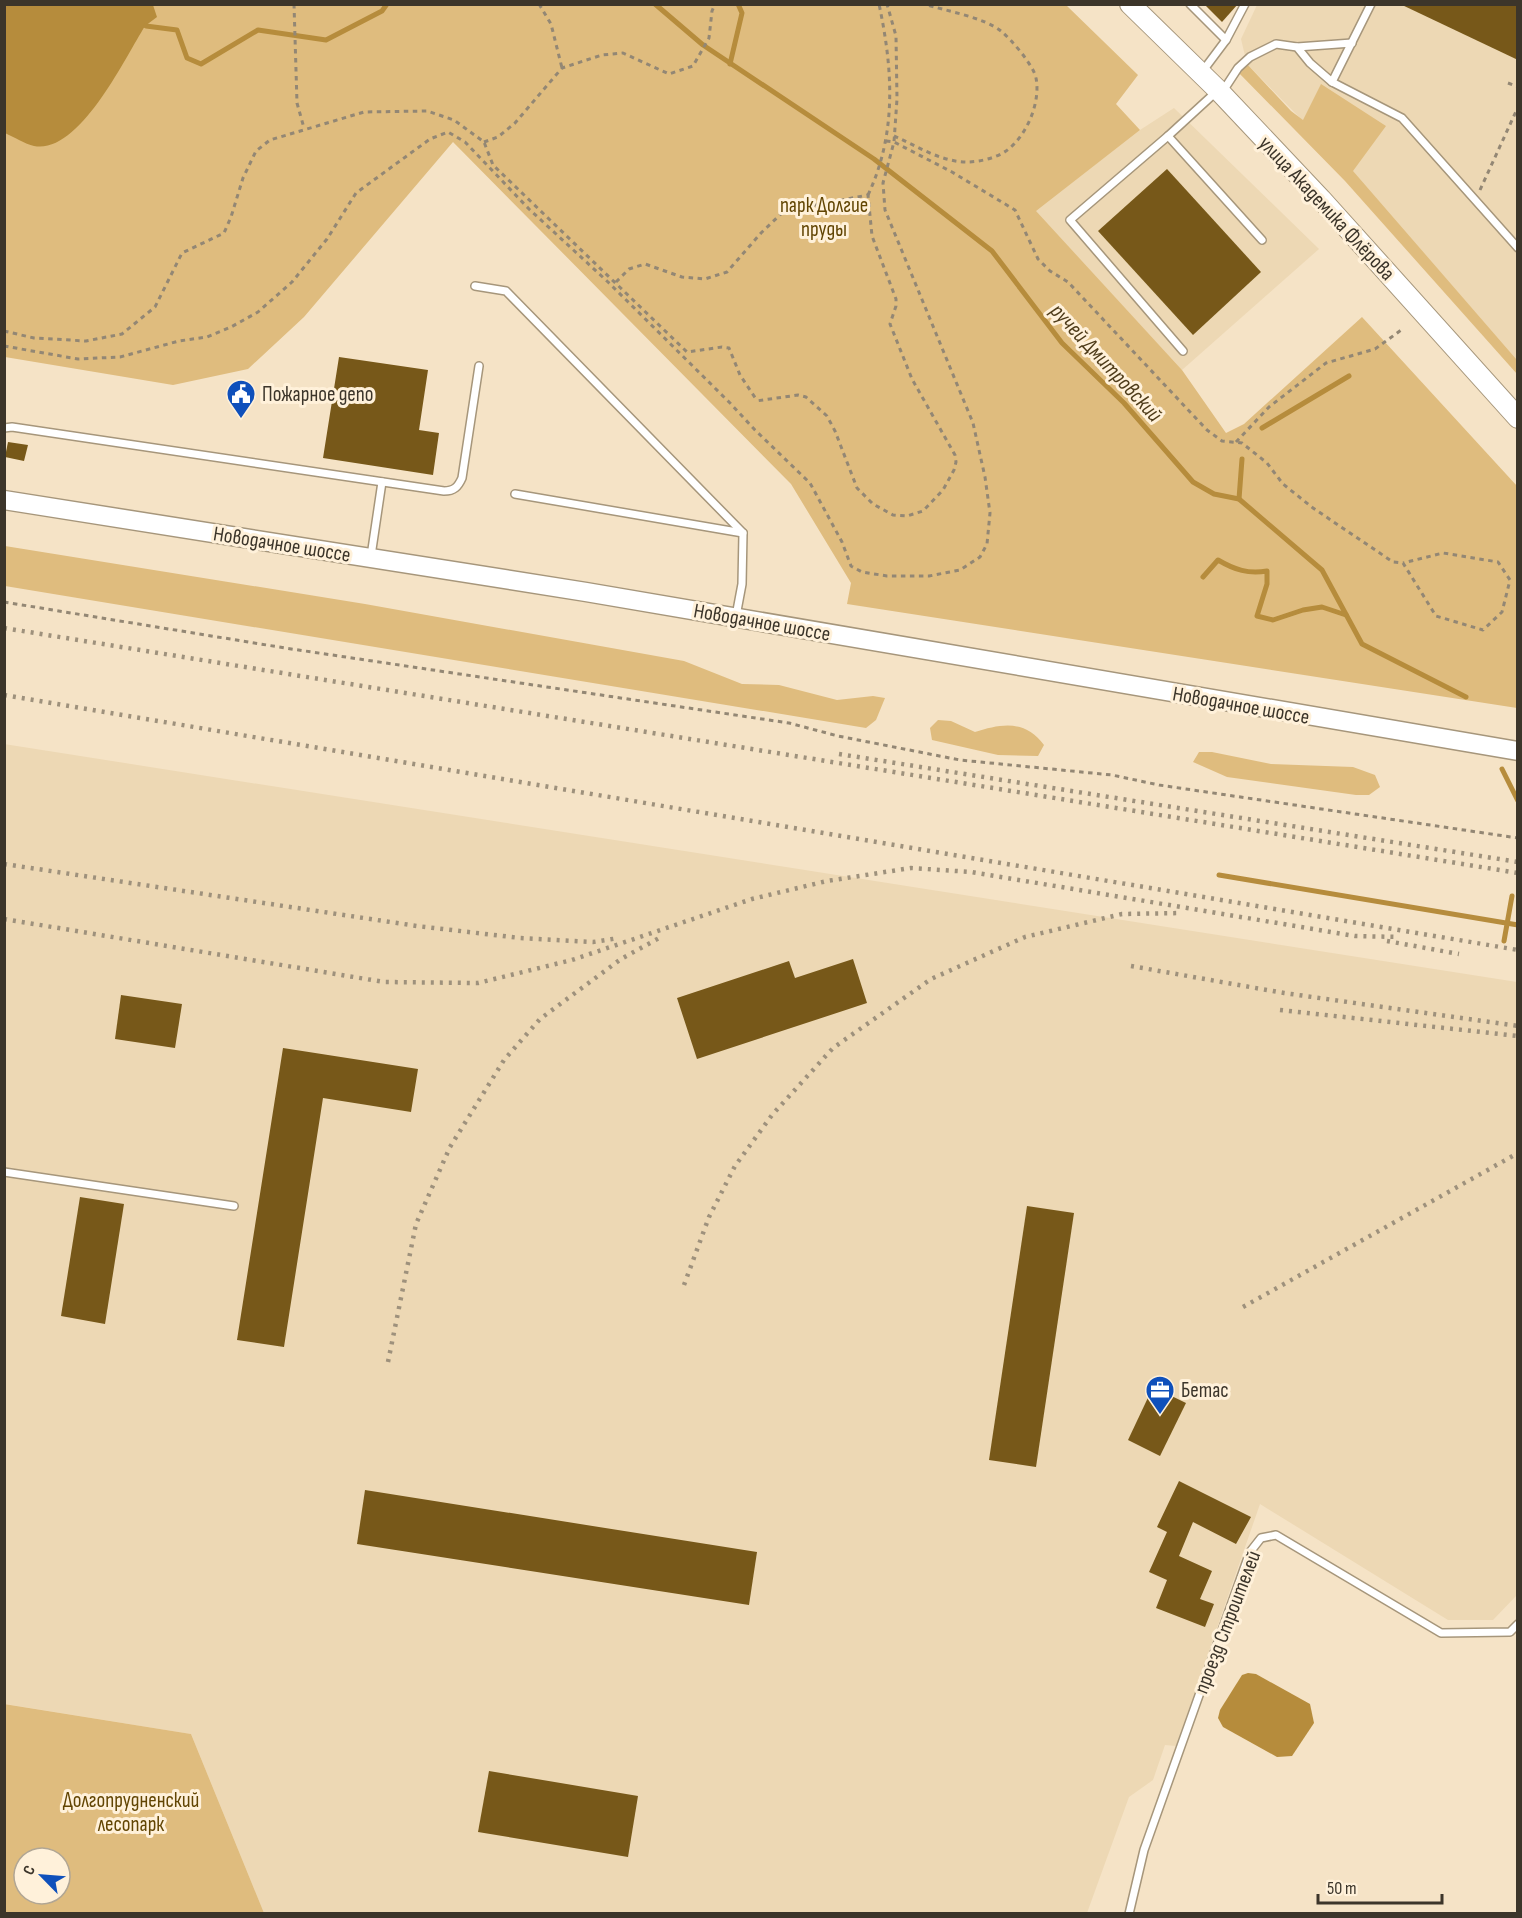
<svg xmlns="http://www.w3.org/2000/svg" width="1522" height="1918" viewBox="0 0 1522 1918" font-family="'Sofia Sans Condensed',sans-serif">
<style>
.built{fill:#edd8b4}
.green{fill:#dfbc7e;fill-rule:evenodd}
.water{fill:#b68c3c}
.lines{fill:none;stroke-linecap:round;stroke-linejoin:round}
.stream{stroke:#b68c3c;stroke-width:5}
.building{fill:#775819}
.service-casing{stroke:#a6967b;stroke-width:10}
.tertiary-casing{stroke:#a6967b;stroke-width:21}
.secondary-casing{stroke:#a6967b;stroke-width:22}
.path{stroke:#938774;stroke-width:3;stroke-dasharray:4.5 4.5;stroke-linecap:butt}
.service{stroke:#fff;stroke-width:7}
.tertiary{stroke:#fff;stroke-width:18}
.secondary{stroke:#fff;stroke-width:20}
.rail{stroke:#9e917c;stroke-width:4.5;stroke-dasharray:3 6;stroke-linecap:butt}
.labels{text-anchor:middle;stroke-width:6;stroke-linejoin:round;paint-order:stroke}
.park-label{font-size:21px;fill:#624503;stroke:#fff1da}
.street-label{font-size:21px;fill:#3c352a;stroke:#fff1da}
.poi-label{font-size:21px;fill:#3c352a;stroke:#fff1da;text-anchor:start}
.water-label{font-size:22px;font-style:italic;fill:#4f3c1a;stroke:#fff1da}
</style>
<rect width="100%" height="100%" fill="#f5e3c6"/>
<!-- built -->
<g class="built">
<path d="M1257,5H1517V360L1352,171L1247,64L1241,39Z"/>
<path d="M1174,108L1319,249L1182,370L1035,211L1140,130Z"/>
<path d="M4,744L1517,982V1595L1493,1620H1448L1260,1504L1176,1746L1165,1745L1153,1780L1129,1797L1087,1913H264L191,1734L5,1704Z"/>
</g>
<!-- green -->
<g class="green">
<path d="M5,5H1066L1138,75L1116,104L1140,130L1036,211L1182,370L1226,433L1244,424L1362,317L1517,486V708L847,604L851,583L791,484L453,142L304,317L248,369L173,385L5,357Z"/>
<path d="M1247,64L1291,111L1303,120L1321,84L1386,126L1353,171L1517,360V374L1345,181L1237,71L1242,66Z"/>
<path d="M5,546L365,604L684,661L742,684L779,685L837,700L873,696L885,698L876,720L866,728L5,586Z"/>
<path d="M938,720L951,721L975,732C1001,724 1025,719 1044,745L1038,756L998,755L932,740L930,728Z"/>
<path d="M1199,752H1212L1271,764L1353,767L1375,775L1380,787L1369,795H1356L1227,777L1193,762Z"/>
<path d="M4,1704L191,1734L264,1913H5ZM24,1858H60V1894H24Z"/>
</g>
<!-- water -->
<g class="water">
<path d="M5,4L153,5L157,17L145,26C125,58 79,155 34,146C25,144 14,137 5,133Z"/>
<path d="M1248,1673L1256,1674L1310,1704L1314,1723L1292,1756L1277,1757L1223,1727L1218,1718L1220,1710L1242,1675Z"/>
</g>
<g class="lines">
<!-- stream -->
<g class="stream">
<path d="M655,4L703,45L874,159L992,251L1062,343L1124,403L1193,482L1214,494L1239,499L1322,570L1362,644L1466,697"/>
<path d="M146,26L177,30L187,58L201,64L258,30L326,40L382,11L387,4"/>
<path d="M730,64L742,13L738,4"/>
<path d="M1262,428L1349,376"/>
<path d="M1239,499L1242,459"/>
<path d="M1203,577L1218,560C1235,570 1248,574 1267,571V584L1257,616L1273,620L1303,610L1322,607L1346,615"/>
<path d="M1502,769L1518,801"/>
<path d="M1219,875L1518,925"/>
<path d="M1504,941L1512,896"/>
</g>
</g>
<!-- building -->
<g class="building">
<path d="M1204,4H1238L1222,22Z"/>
<path d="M1400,4H1518V60Z"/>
<path d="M1167,169L1261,272L1193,335L1098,231Z"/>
<path d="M339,357L428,370L419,430L439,433L433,475L323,458Z"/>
<path d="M8,442L28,445L24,461L5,457Z"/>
<path d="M853,959L867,1003L697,1059L677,998L789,961L795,978Z"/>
<path d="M121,995L182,1004L175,1048L115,1039Z"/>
<path d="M283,1048L418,1069L411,1112L323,1098L284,1347L237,1340Z"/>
<path d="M80,1197L124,1204L105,1324L61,1316Z"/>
<path d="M1027,1206L1074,1213L1036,1467L989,1460Z"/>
<path d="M1153,1387L1186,1403L1160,1456L1128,1440Z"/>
<path d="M1179,1481L1251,1517L1236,1544L1193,1522L1179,1556L1212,1571L1200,1599L1214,1604L1205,1627L1156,1608L1167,1580L1149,1572L1167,1532L1157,1527Z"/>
<path d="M365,1490L757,1552L749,1605L357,1544Z"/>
<path d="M489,1771L638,1796L628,1857L478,1832Z"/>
</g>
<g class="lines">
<!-- service casing -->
<g class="service-casing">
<g id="service">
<path d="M1190,4L1226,40"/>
<path d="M1297,47L1352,43"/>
<path d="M1202,72L1226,40L1245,4"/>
<path d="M1332,82L1371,4"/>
<path d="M1223,91L1238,68L1250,57L1276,44L1297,47L1310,63L1332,82L1402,118L1518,248"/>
<path d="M1168,136L1262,240"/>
<path d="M475,286L506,291L743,533L742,584L736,616"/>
<path d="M1183,351L1070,220L1168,136L1216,92"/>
<path d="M4,428L12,427L444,491C454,491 458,487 462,478L479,366"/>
<path d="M515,494L743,533"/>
<path d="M371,556L382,482"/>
<path d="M4,1172L234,1206"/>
<path d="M1129,1914L1144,1850L1250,1552L1261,1538L1276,1535L1441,1633L1510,1632L1518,1624"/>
</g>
</g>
<!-- tertiary casing -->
<g class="tertiary-casing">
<path id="tertiary" d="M4,500L586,592L1518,751"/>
</g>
<!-- secondary casing -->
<g class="secondary-casing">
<path id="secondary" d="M1130,4L1218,90L1321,199L1518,418"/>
</g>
<!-- path -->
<g class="path">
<path d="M294,4L297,103L304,128"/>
<path d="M539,4L551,24L562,68"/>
<path d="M1508,83L1518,87"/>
<path d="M894,136C917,146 941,162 967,162C979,162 996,158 1006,151C1026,137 1041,103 1036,78C1034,66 1011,39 1001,31C983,17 946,11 924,4"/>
<path d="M886,141L894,142L952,172L1015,210L1038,259L1050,271L1068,282L1207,430L1222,441L1242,443L1267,463L1283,484L1313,508L1393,562L1403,563L1436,616L1483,630L1502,612L1510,580L1498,562L1443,553L1403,563"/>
<path d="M484,142L498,137L515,123L562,68L602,55L623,53L669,74L693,66L709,38L712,11L715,4"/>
<path d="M1480,190L1518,107"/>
<path d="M868,195C897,133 893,70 879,4"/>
<path d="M616,282L629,269L645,264L682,277L705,279L727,272L761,233L784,211L868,195L872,236L896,299V306L890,324L912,379L955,455L956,462L954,470L943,490L923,511L907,516L893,515L873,504L857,488L835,431L827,416L806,397L798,395L756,401"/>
<path d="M4,331L34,338L86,341L122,334L155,307L182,253L224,233L231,217L243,178L256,151L270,140L364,112L427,111L454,120L484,142L493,165L687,352L722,347L729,348L740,375L756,399"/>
<path d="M4,346L78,359L120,357L179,341L207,337L231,327L258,312L292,282L327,239L356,193L430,139L448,132L465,142L529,209L608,282L730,403L755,430L810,483L842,542L851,566L862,572L887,576H929L960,570L980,557L987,544L990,513L985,477L973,423L885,210L883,183L894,142L897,99L896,36L887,4"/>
<path d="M1236,442L1269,407L1326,363L1375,349L1404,328"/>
<path d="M4,602L285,648L789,723L838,736L960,760L1112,775L1159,785L1518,838"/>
</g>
<!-- service -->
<use href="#service" class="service"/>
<!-- tertiary -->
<use href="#tertiary" class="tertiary"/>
<!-- secondary -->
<use href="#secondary" class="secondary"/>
<!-- rail -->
<g class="rail">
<path d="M4,628L1518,873"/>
<path d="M4,695L1518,950"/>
<path d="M839,754L1518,862"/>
<path d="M4,864L417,926L520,938L593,942L619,938"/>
<path d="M4,919L384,982L478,983L572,960L752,899L827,881L911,868L971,872L1355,936L1399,937"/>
<path d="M1387,941L1459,954"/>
<path d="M1131,966L1284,993L1518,1026"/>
<path d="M1280,1010L1518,1036"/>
<path d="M684,1285L709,1217L735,1166L772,1115L833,1048L931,979L1025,937L1122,914L1182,913"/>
<path d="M1243,1307L1518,1153"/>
<path d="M388,1362L416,1224L450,1147L504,1060L540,1019L621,959L661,937"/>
</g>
</g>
<!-- icons -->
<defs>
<g id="civic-pin" transform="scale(1.5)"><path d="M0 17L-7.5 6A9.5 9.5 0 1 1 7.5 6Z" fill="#0f50bb" stroke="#fff1da"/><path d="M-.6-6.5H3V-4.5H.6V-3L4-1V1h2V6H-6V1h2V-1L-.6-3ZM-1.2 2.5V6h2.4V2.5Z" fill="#fff"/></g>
<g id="office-pin" transform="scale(1.5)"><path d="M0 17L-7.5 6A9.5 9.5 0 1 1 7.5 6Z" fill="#0f50bb" stroke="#fff1da"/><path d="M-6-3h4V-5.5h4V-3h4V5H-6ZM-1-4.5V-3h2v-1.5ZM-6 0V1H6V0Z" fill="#fff"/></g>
</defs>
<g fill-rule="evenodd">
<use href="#civic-pin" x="241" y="394"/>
<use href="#office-pin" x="1160" y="1390"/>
</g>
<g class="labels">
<!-- park labels -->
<g class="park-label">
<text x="824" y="212">парк Долгие<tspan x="824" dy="24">пруды</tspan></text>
<text x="131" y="1807">Долгопрудненский<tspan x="131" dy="24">лесопарк</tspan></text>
</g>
<!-- street labels -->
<g class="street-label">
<text transform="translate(1327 208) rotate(47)" y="7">улица Академика Флёрова</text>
<text transform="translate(282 544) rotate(9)" y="7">Новодачное шоссе</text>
<text transform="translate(762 622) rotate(10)" y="7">Новодачное шоссе</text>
<text transform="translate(1241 705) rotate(10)" y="7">Новодачное шоссе</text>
<text transform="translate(1227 1622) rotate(-69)" y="7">проезд Строителей</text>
</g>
<!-- poi labels -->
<g class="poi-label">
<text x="262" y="401">Пожарное депо</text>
<text x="1181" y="1397">Бетас</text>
</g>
<!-- water labels -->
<g class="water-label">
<text transform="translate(1107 362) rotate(47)" y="8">ручей Дмитровский</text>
</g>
</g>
<!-- border -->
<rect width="1522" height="1918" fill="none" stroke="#3c352a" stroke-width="12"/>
<!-- north arrow -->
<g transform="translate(42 1876) rotate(295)"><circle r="28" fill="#fff1da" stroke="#b1a694" stroke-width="1.5"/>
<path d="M0-4.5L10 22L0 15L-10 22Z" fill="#0f50bb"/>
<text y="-9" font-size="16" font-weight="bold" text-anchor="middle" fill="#3c352a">С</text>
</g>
<!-- scale -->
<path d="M1318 1894v9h124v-9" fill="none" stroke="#3c352a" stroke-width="3"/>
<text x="1327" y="1894" font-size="18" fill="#3c352a" stroke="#fff1da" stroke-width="4.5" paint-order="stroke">50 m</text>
</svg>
